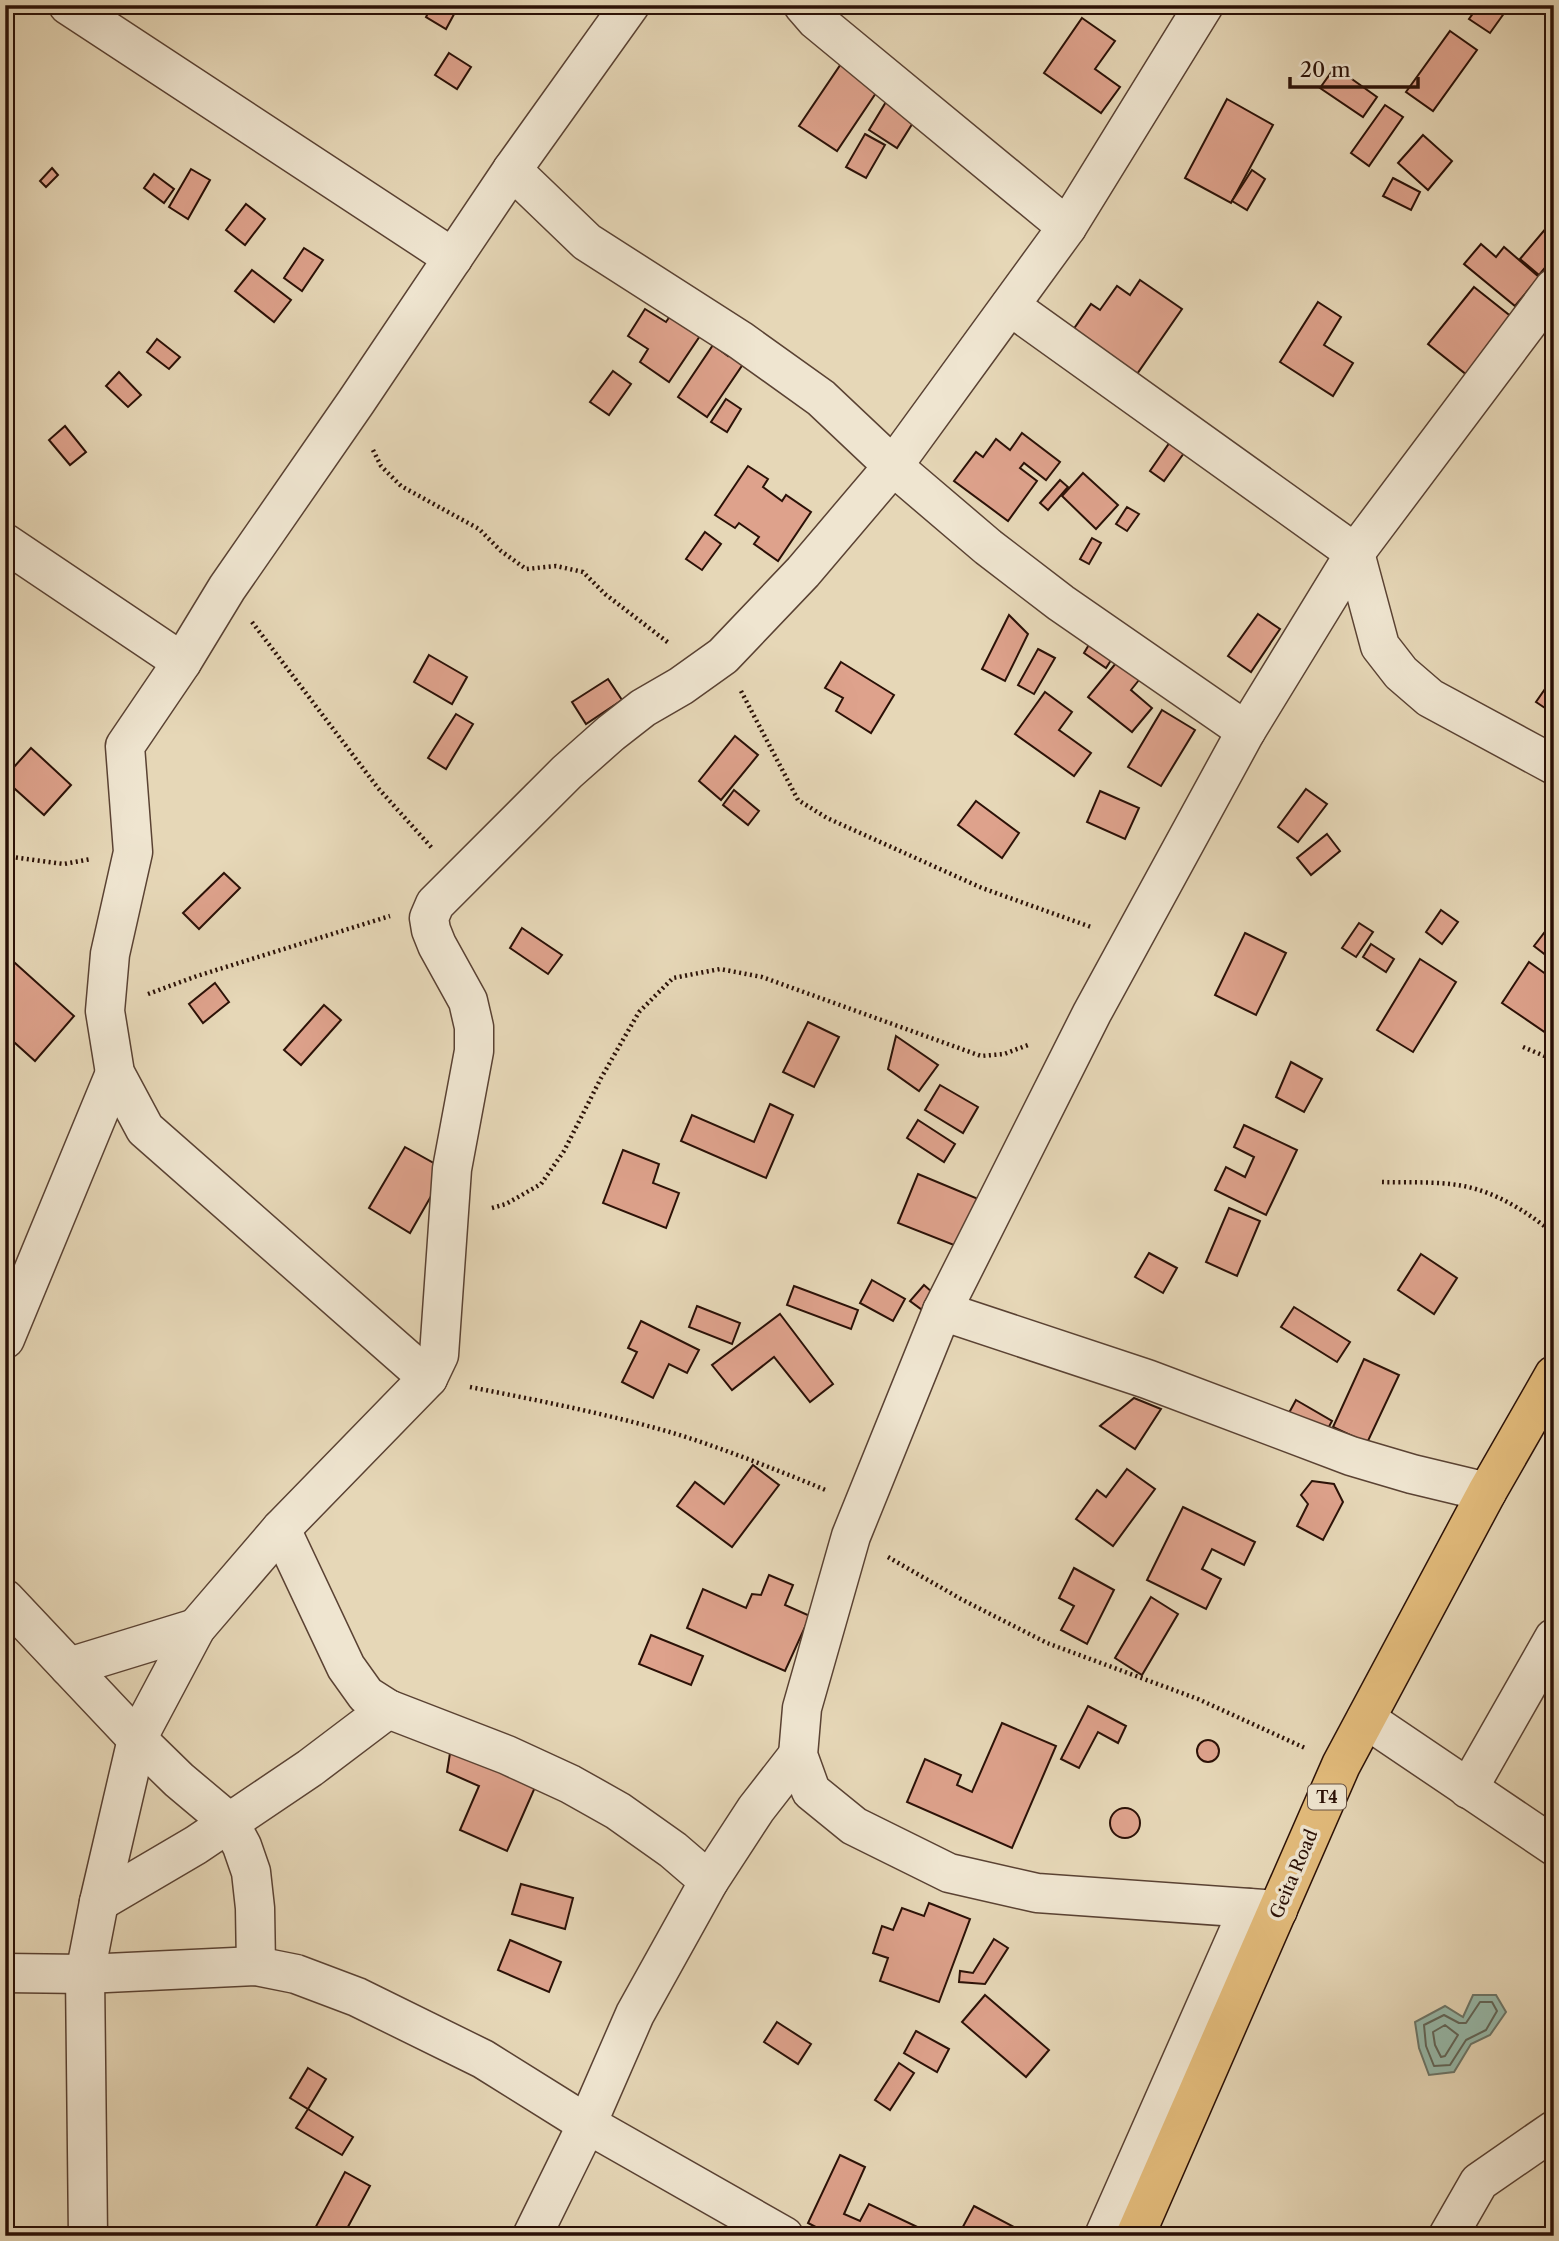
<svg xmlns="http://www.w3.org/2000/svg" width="1559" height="2241" viewBox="0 0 1559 2241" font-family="'Libre Caslon Text',serif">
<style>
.water{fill:#97baab;stroke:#6c7669;stroke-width:2}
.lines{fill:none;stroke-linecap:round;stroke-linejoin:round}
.shore{stroke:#616659;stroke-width:2}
.building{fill:#dea28c;stroke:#2b1107;stroke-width:2}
.minor-casing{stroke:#5a4233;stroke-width:41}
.highway-casing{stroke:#2b1107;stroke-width:41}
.path{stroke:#2b1107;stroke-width:4.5;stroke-dasharray:2 3.5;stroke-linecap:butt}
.minor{stroke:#efe5d0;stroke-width:38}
.highway{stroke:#e3bc7c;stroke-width:38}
.labels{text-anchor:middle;stroke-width:7;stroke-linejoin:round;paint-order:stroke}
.shield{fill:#efe5d0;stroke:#665143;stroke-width:2}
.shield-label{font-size:16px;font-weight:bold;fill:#2b1107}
.street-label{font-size:18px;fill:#2b1107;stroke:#efe5d0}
</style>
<rect width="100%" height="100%" fill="#e6d7b7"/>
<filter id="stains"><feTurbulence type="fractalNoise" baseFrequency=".00286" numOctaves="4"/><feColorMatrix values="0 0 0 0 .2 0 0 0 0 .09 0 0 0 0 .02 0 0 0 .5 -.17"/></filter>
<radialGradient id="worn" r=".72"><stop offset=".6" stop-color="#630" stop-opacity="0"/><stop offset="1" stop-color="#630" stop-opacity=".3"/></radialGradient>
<!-- water -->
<path class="water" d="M1473,1995H1496L1506,2012L1490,2035L1471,2044L1454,2072L1429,2075L1419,2048L1415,2022L1445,2006L1463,2017Z"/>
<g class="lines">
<!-- shore -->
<g class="shore">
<path d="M1480,2002H1492L1497,2011L1486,2030L1466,2040L1450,2065L1434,2066L1426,2046L1424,2025L1444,2015L1459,2023H1466Z"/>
<path d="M1445,2025L1458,2035L1445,2056L1441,2057L1435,2045L1433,2032Z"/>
</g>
</g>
<!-- building -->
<g class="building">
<path d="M432,5H459L446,29L426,17Z"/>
<path d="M1479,5H1510L1490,33L1469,19Z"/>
<path d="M1082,18L1115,41L1095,69L1120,87L1101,113L1044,73Z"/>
<path d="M1450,31L1477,50L1433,111L1406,92Z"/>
<path d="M449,53L471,67L457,89L435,75Z"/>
<path d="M845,58L882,84L837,151L799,126Z"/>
<path d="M1335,67L1377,97L1363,117L1320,88Z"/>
<path d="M892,92L921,110L897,148L869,130Z"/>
<path d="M1227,99L1273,125L1231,203L1185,178Z"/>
<path d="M1385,105L1403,117L1369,166L1351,153Z"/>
<path d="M865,134L885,145L866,178L846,167Z"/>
<path d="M1423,135L1452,161L1428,190L1398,163Z"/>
<path d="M52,168L58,175L46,187L40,181Z"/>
<path d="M191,169L210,180L188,219L169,207Z"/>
<path d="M1252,170L1265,179L1247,210L1232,201Z"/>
<path d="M154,174L174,189L164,203L144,188Z"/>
<path d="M1393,178L1420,192L1411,210L1383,196Z"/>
<path d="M246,204L265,219L245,245L226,230Z"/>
<path d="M1553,220L1554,257L1539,275L1520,259Z"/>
<path d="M1481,244L1496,257L1504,247L1539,277L1515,306L1464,264Z"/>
<path d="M304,248L323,260L302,291L284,278Z"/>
<path d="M252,270L291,300L274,322L235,291Z"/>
<path d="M1140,280L1182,309L1137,374L1073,330L1091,304L1100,310L1117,286L1130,295Z"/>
<path d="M1474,287L1518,322L1472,379L1428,344Z"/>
<path d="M681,300L710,321L669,382L640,362L648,349L628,336L645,309L666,322Z"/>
<path d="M1318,302L1341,317L1324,345L1353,363L1333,396L1280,362Z"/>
<path d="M157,339L180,357L169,369L147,352Z"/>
<path d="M737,341L752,351L707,417L678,397L713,345L728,356Z"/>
<path d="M613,371L631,384L609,415L590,402Z"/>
<path d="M119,372L141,395L128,407L106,386Z"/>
<path d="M726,399L741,409L727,432L711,422Z"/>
<path d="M65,426L86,452L70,465L49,440Z"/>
<path d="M1022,433L1060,462L1046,480L1024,463L1020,468L1037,481L1008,521L954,481L976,452L983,457L996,439L1010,450Z"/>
<path d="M1170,442L1184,453L1164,481L1150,471Z"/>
<path d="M748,466L768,479L763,487L782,501L786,495L811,512L778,561L754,544L759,537L739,523L735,528L715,515Z"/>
<path d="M1083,473L1118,505L1096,529L1062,496Z"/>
<path d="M1060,480L1068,487L1048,510L1040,503Z"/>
<path d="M1127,507L1139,514L1127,531L1116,524Z"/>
<path d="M705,532L721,544L702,570L686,559Z"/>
<path d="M1092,538L1101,543L1089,564L1080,559Z"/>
<path d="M1258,614L1280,629L1251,672L1228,656Z"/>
<path d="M1009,615L1028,634L1005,681L982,669Z"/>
<path d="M1093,638L1115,654L1106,668L1084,653Z"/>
<path d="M1038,649L1055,658L1034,694L1018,685Z"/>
<path d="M429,655L467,677L452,704L414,682Z"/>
<path d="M1121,657L1143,675L1131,690L1152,708L1132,732L1088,697Z"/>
<path d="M841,662L894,695L871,733L836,711L843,698L825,688Z"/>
<path d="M1554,676V714L1536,702Z"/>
<path d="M608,679L622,700L586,724L572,702Z"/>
<path d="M1045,692L1072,712L1059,730L1091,753L1074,776L1015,734Z"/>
<path d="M1162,710L1195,730L1161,786L1128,767Z"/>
<path d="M456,714L473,724L446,769L428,758Z"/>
<path d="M735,736L758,755L721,800L699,781Z"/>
<path d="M31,748L71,785L44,815L5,780V777Z"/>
<path d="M1306,789L1327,804L1298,842L1278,827Z"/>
<path d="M734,790L759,811L748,825L723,805Z"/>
<path d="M1100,791L1139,808L1125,839L1087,822Z"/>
<path d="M976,801L1019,833L1002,858L958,825Z"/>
<path d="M1327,834L1340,851L1311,875L1297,858Z"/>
<path d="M224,873L240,888L199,929L183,913Z"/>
<path d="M1441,910L1458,922L1442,944L1426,932Z"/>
<path d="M1554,920V958L1552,960L1534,946Z"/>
<path d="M1359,923L1373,932L1356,957L1342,948Z"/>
<path d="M522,928L562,955L548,974L510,948Z"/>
<path d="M1245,933L1286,953L1256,1015L1215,995Z"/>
<path d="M1371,944L1394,959L1386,972L1363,957Z"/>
<path d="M5,954L74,1016L35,1061L5,1034Z"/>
<path d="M1420,959L1456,982L1413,1052L1377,1030Z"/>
<path d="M1529,962L1554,980V1028L1549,1035L1502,1003Z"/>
<path d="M215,983L229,1002L203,1023L189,1004Z"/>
<path d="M324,1005L341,1020L301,1065L284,1050Z"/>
<path d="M808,1022L839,1037L814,1087L783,1072Z"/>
<path d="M896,1036L938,1065L919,1091L888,1069Z"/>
<path d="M1291,1062L1322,1079L1304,1112L1276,1097Z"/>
<path d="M940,1085L978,1107L963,1133L925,1110Z"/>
<path d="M770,1104L793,1115L766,1178L681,1141L692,1115L754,1142Z"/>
<path d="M918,1120L955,1144L944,1162L907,1138Z"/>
<path d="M1244,1125L1297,1150L1266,1215L1215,1190L1226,1167L1245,1177L1254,1157L1234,1147Z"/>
<path d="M405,1147L446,1170L410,1233L369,1208Z"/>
<path d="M623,1150L659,1164L653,1183L679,1193L666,1228L603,1203Z"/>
<path d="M918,1174L983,1201L964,1249L898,1223Z"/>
<path d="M1229,1208L1260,1221L1237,1276L1206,1262Z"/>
<path d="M1149,1253L1177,1268L1163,1293L1135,1277Z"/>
<path d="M1421,1254L1457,1278L1434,1314L1398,1290Z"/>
<path d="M872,1280L905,1299L893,1321L860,1303Z"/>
<path d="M924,1285L941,1300L929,1315L910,1301Z"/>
<path d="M794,1286L858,1310L851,1329L787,1305Z"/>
<path d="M697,1306L740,1323L732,1344L689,1327Z"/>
<path d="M1294,1307L1350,1342L1337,1362L1281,1327Z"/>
<path d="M780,1314L833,1384L810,1402L774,1357L732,1390L712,1365Z"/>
<path d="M641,1321L699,1350L687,1373L669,1364L653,1398L622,1382L637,1352L628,1348Z"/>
<path d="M1364,1359L1399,1375L1367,1443L1333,1427Z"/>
<path d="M1134,1398L1161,1409L1135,1449L1100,1426Z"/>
<path d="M1296,1400L1332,1421L1321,1442L1284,1422Z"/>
<path d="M753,1465L779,1485L732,1547L677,1506L695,1482L724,1504Z"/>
<path d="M1127,1469L1155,1489L1113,1546L1076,1519L1097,1490L1106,1497Z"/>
<path d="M1312,1481L1334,1484L1343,1502L1323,1540L1297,1526L1308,1504L1301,1495Z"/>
<path d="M1183,1507L1255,1542L1244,1565L1212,1549L1202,1569L1221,1579L1206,1609L1147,1580Z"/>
<path d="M1074,1568L1114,1590L1087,1644L1061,1630L1074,1606L1059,1598Z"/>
<path d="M769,1575L793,1585L785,1605L810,1616L785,1671L687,1628L703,1589L746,1608L752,1594L761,1595Z"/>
<path d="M1151,1597L1178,1614L1142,1675L1115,1658Z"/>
<path d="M651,1635L703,1656L691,1685L639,1664Z"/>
<path d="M1088,1706L1126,1726L1118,1743L1098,1732L1079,1768L1061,1759Z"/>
<path d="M1002,1723L1056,1746L1012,1848L907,1802L925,1759L961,1775L957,1785L972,1792Z"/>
<circle cx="1208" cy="1751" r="11"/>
<path d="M451,1747L536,1785L507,1851L460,1830L479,1786L447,1772Z"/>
<circle cx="1125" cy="1823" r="15"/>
<path d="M521,1884L573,1898L565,1929L512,1914Z"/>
<path d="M929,1903L970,1919L939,2002L880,1981L888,1958L873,1953L882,1926L893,1930L902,1908L924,1916Z"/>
<path d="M994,1939L1008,1948L985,1984L959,1982L960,1971L973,1973Z"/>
<path d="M510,1940L561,1962L549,1992L498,1970Z"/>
<path d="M985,1995L1049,2050L1026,2077L962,2022Z"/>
<path d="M777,2022L811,2044L798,2064L764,2042Z"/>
<path d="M916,2031L949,2049L937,2072L904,2053Z"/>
<path d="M899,2063L914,2073L890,2110L875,2100Z"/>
<path d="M308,2068L326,2079L308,2109L290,2098Z"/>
<path d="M308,2109L353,2137L342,2155L296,2128Z"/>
<path d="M840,2155L865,2167L844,2214L860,2221L869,2204L928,2232L926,2236H833L808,2223Z"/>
<path d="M345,2172L370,2186L343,2236H320L313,2232Z"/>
<path d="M974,2206L1031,2236H958Z"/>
</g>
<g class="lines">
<!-- minor casing -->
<g class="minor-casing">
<g id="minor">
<path d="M68,5L453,258"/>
<path d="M803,5L816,20L1067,227"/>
<path d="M512,170L587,242L740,340L821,398L893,466L988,547L1061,603L1246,731"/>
<path d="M1010,306L1355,553L1380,646L1401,673L1430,698L1554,765"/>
<path d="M5,543L182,662"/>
<path d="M942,1311L1147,1379L1351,1456L1412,1474L1487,1492"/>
<path d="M5,1339L115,1073"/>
<path d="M428,1378L145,1129L115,1073L105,1011L110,954L133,852L125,746L182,662L227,588L356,402L512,170L630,5"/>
<path d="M281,1529L346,1667L366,1695L388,1709L507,1755L570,1784L618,1811L673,1850L709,1881"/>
<path d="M5,1599L137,1739L179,1780L229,1822L242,1846L251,1872L255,1908L256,1966"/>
<path d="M69,1667L196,1628"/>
<path d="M1366,1719L1554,1846"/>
<path d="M1468,1789L1554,1638"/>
<path d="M99,1902L196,1845L310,1768L388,1709"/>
<path d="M1278,1910L1037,1893L949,1873L854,1826L811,1791L798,1755L802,1708L851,1536L942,1311L1092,1013L1246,731L1355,553L1554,288"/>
<path d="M5,1973L85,1974L256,1966L296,1974L357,1997L483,2059L587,2124L784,2236"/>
<path d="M88,2236L85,1974L99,1902L137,1739L196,1628L281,1529L428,1378L439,1355L452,1169L474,1051V1027L468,1001L437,945L431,930L429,918L435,904L567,772L611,733L643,708L681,686L723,656L803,572L893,466L1067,227L1204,5"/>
<path d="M532,2236L587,2124L635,2014L709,1881L756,1809L798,1755"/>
<path d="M1104,2236L1249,1908"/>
<path d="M1448,2236L1479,2182L1554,2130"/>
</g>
</g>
<!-- highway casing -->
<g class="highway-casing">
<path id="highway" d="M1135,2236L1341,1765L1487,1492L1554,1375"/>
</g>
<!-- path -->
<g class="path">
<path d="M373,450L381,466L401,486L479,529L501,551L526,569L556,566L583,572L605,594L670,644"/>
<path d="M252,622L378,788L432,848"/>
<path d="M741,691L798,800L827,818L982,888L1091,927"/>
<path d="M5,856L64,864L91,859"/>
<path d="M148,994L197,976L390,916"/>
<path d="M1523,1047L1554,1060"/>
<path d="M1382,1182C1413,1183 1449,1180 1479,1190C1505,1198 1533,1216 1554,1234"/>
<path d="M492,1208L506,1204L541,1184L564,1151L601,1078L639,1012L673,978L720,969L762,977L981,1056L1004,1054L1028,1045"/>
<path d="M470,1387C541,1401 614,1415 683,1436C732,1452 780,1471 828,1491"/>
<path d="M888,1557L961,1599L1047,1643L1198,1699L1305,1748"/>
</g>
<!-- minor -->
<use href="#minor" class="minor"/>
<!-- highway -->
<use href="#highway" class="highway"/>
</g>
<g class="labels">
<!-- shield labels -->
<rect class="shield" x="1308" y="1784.5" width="38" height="25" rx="5"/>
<g class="shield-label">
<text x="1327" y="1803">T4</text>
</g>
<!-- street labels -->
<g class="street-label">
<text transform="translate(1294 1874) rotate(-67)" y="6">Geita Road</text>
</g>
</g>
<!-- margin -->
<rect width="1559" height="2241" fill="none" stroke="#e6d7b7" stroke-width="28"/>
<rect x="7" y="7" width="1545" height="2227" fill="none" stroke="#2b1107" stroke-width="3.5"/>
<rect x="14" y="14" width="1531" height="2213" fill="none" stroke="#2b1107" stroke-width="2"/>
<!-- scale -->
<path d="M1290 77v10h128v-10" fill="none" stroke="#2b1107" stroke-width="3.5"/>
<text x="1300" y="77" font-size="21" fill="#2b1107" stroke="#efe5d0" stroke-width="5" paint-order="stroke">20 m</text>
<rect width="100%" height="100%" filter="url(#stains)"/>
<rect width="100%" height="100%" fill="url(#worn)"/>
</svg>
